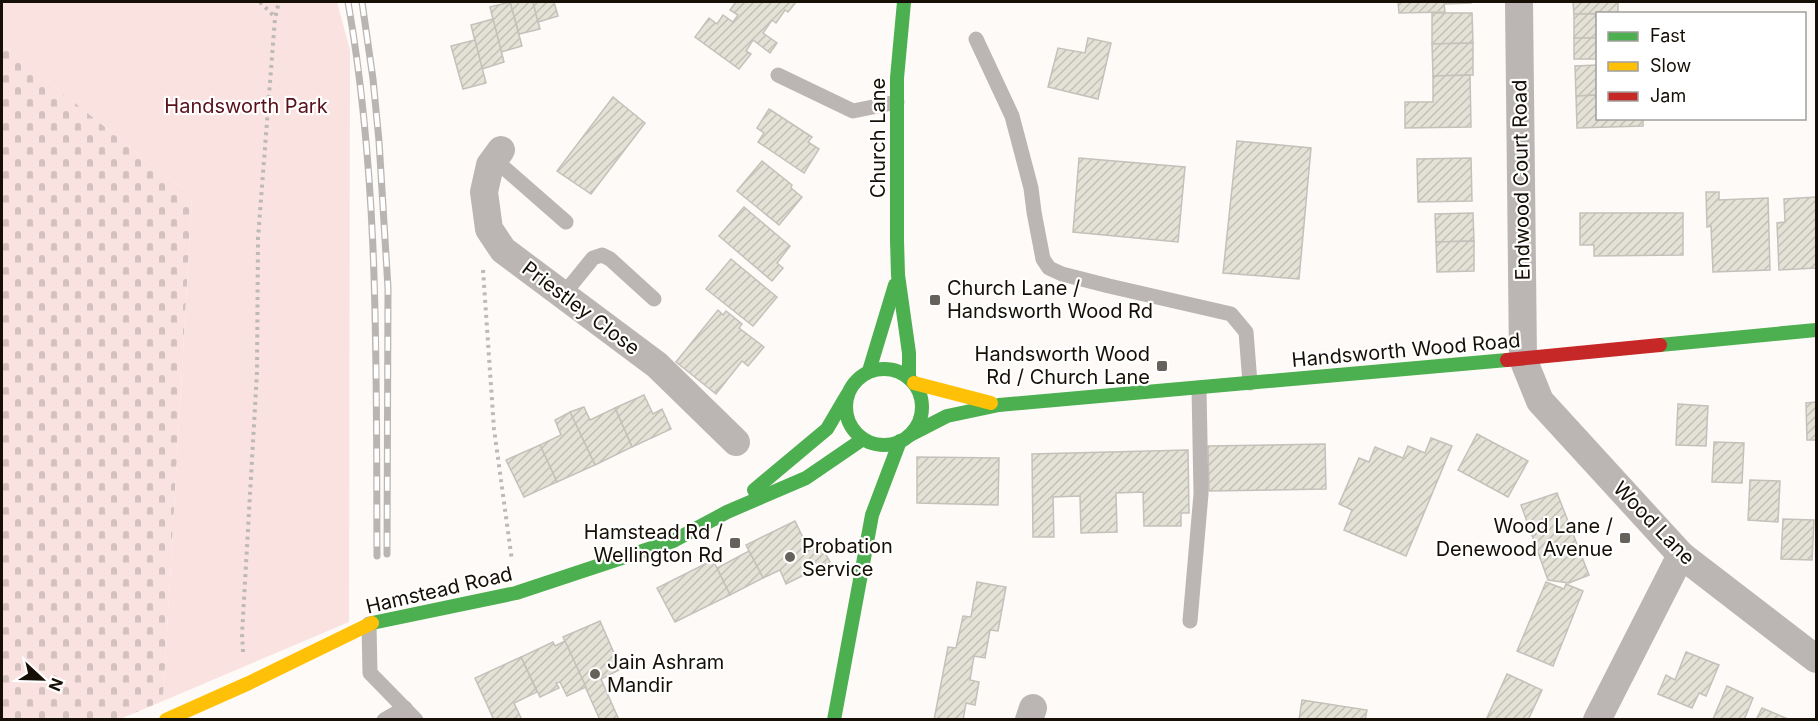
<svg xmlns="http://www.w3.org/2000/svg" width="1818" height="721" viewBox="0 0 1818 721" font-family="Inter,sans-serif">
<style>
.cemetery{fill:url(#cemetery-stones)}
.park{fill:#fae2e0}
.building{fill:url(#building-hatch);stroke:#c3c1ba;stroke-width:1.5}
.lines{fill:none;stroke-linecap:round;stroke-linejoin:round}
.path{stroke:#bcb9b6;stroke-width:4;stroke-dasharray:3 4.5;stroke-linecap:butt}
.lane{stroke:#bbb6b3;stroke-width:15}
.street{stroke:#bbb6b3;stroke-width:28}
.fast{stroke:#4caf50;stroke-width:14}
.slow{stroke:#ffc107;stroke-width:14}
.jam{stroke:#c62828;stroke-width:14}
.rail-casing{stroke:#b9b5b3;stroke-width:7}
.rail{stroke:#fff;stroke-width:4.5;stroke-dasharray:14;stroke-linecap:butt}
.poi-dot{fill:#66615a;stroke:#fff;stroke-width:2}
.labels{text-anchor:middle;stroke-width:4.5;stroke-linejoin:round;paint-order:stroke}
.park-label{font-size:20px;fill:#59101a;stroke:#fff}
.street-label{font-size:20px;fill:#150f05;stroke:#fff}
.poi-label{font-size:20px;fill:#150f05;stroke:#fff;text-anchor:start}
</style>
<defs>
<pattern id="cemetery-stones" width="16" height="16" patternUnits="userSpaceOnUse" patternTransform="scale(1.5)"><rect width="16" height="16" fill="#fae2e0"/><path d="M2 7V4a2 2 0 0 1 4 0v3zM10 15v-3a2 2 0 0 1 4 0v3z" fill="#d5c1bf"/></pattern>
<pattern id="building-hatch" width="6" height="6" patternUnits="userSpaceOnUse" patternTransform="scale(1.5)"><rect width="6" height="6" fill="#e4e2d6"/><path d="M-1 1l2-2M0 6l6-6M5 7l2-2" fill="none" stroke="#c3c1b6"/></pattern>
</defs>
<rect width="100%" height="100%" fill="#fdfaf7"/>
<!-- cemetery -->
<path class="cemetery" d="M2,44L192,197L163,701L120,719H2Z"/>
<!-- park -->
<path class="park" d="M2,2H337L350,50L349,622L163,701L192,197L2,44Z"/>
<!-- building -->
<g class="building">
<path d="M510,2H533L540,29L519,34Z"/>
<path d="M510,2L522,46L501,52L490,7Z"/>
<path d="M533,2H554L558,16L538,22Z"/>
<path d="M736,2H796L788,12L785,10L776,23L772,20L763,33L777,43L770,53L753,40L746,51L751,54L739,69L695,37L709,18L717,24L723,15L733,22L738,15L730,10Z"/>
<path d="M1398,2H1471V3L1444,4L1445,12L1399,13Z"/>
<path d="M1573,2H1642H1618V13L1574,14Z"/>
<path d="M1432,13H1472L1473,43L1432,44Z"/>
<rect x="1574" y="14" width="24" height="24"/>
<path d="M493,19L504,62L482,69L471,25Z"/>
<path d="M1088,38L1111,43L1098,99L1048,87L1058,48L1085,53Z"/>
<rect x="1574" y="38" width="24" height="21"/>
<path d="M475,40L486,83L463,89L451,46Z"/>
<path d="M1473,43V75L1433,76L1432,44Z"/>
<path d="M1598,65V95L1576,96L1575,66Z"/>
<path d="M1470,75L1471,127L1405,128V102H1433V76Z"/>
<path d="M1598,95V118H1643V126L1577,128L1576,96Z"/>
<path d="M613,97L645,123L591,194L557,171Z"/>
<path d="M769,109L812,137L808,142L819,149L804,173L758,142L764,133L757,128Z"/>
<path d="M1237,141L1311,148L1299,279L1223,273Z"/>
<path d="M1079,158L1185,167L1178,242L1073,232Z"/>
<path d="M1471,158L1472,201L1418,202L1417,159Z"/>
<path d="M762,161L792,185L791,188L802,197L779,225L737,191Z"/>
<path d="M1706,192H1719V200L1768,198L1770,270L1713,272L1711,226L1707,227Z"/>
<path d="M1816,197V268L1779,270L1777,223L1785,222L1784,199Z"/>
<path d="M744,207L790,246L777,263L783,268L772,281L719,236Z"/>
<path d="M1473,213L1474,241L1436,242L1435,214Z"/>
<path d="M1580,213H1683V255L1594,256V245H1580Z"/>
<path d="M1474,241V271L1437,272L1436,242Z"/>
<path d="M731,259L777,297L753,326L706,289Z"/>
<path d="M718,310L723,315L726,311L742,324L739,328L764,347L748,366L742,361L716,394L676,362Z"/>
<path d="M644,395L653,414L662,409L671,429L632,447L615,408Z"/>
<path d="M1816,402V440H1807L1806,403Z"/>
<path d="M1678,404L1708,406L1706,446L1676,445Z"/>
<path d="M584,407L590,420L615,408L632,447L595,465L570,412Z"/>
<path d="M570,412L595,465L557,482L540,445L561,435L555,420Z"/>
<path d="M1477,434L1528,461L1508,497L1458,470Z"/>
<path d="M1431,438L1452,446L1406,556L1344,530L1352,510L1339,504L1359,458L1369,462L1375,447L1403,458L1408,446L1425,453Z"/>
<path d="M1714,442L1744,443L1742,483L1712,482Z"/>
<path d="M1325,444L1326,489L1209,491L1208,446Z"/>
<path d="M540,445L557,482L524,497L506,460Z"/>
<path d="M1188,450L1189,513H1181V526H1144L1143,492L1116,493L1117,532L1081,533L1080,496L1053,497L1054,537H1033L1032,454Z"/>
<path d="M917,457L999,458L998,505L917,503Z"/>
<path d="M1750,480L1780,481L1778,522L1748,520Z"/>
<path d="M1557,493L1589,575L1569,583L1548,580L1521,505Z"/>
<path d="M1783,519L1814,520L1812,560L1781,559Z"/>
<path d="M795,521L809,550L820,544L830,562L786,584L780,570L763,578L746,545Z"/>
<path d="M749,551L763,578L730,595L717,568Z"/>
<path d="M713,560L730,595L675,622L657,588Z"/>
<path d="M977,582L1006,587L998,631L990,630L985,658L974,656L970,680L979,682L975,705L966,703L963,720H934L948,647L956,648L963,616L971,617Z"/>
<path d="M1546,582L1564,589L1566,584L1583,591L1553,666L1517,651Z"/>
<path d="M600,621L621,669L601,679L619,720H600L563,637Z"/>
<path d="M565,641L586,687L567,696L560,682L556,683L559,688L540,697L521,657L553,642L555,646Z"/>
<path d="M1686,652L1719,665L1706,696L1699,693L1692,708L1658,694L1666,675L1675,680Z"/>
<path d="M521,657L537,692L514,703L522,720H494L475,678Z"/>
<path d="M1507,674L1542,690L1528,720H1486Z"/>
<path d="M1727,686L1753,698L1744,720L1713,719Z"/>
<path d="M1302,700L1367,710L1365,720H1299Z"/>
<path d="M1762,708L1788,719V720H1756Z"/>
</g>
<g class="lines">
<!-- path -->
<g class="path">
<path d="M260,2L275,17"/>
<path d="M483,270L494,429L512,561"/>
<path d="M243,652L242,634L257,372L258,238L275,18L279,2"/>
</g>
<!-- lane -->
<g class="lane">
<path d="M976,39L1012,116L1031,188L1034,212L1043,259L1049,268L1062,274L1109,286L1231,314L1246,332L1250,383"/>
<path d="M778,75L853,111L897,102"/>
<path d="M494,159L566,222"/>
<path d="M563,295L593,258L602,255L610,259L654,299"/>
<path d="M1190,621L1201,494L1199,388"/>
<path d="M369,624L370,673L416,720"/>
<path d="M384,720L405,708"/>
</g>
<!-- street -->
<g class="street">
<path d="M1519,2L1523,359L1540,401L1681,555L1816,659"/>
<path d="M501,150L490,165L484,192L489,229L503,250L657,365L736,442"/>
<path d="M1029,720L1033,708"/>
<path d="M1597,720L1681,555"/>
</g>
<!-- fast -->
<g class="fast">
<path d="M904,2L897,78V240L898,275L909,353V378"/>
<path d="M1660,345L1816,330"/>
<circle cx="884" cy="407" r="38"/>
<path d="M869,371L895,285"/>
<path d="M910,435L947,416L999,405L1507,360"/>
<path d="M754,490L827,429L847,395"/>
<path d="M372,623L516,593L673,541L727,512L806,478L863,439"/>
<path d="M834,720L872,515L900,441"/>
</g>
<!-- slow -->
<g class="slow">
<path d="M914,383L991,403"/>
<path d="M166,720L249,683L372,623"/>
</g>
<!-- jam -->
<path class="jam" d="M1507,360L1660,345"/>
<!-- rail casing -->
<g class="rail-casing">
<g id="rail">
<path d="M348,2C380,184 376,371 377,556"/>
<path d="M362,2L373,79L379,141L388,288L387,554"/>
</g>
</g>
<!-- rail -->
<use href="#rail" class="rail"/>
</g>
<!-- markers -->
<g class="poi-dot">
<rect x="929" y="294" width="12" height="12" rx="3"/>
<rect x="1156" y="360" width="12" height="12" rx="3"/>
<rect x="1619" y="532" width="12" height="12" rx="3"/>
<rect x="729" y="537" width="12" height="12" rx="3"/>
<circle cx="790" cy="557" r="6"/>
<circle cx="595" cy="674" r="6"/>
</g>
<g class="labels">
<!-- park labels -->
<g class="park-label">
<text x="246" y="113">Handsworth Park</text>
</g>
<!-- street labels -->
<g class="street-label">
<text transform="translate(878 138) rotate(-90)" y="7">Church Lane</text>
<text transform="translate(1521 180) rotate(-91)" y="7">Endwood Court Road</text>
<text transform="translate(581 308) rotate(37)" y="7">Priestley Close</text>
<text transform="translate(1406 350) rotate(-5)" y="7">Handsworth Wood Road</text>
<text transform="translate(1654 523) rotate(46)" y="7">Wood Lane</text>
<text transform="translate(439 590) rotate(-13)" y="7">Hamstead Road</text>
</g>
<!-- poi labels -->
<g class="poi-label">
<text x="947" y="295">Church Lane /<tspan x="947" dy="23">Handsworth Wood Rd</tspan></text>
<text x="1150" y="361" text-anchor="end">Handsworth Wood<tspan x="1150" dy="23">Rd / Church Lane</tspan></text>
<text x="1613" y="533" text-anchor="end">Wood Lane /<tspan x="1613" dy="23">Denewood Avenue</tspan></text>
<text x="723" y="539" text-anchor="end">Hamstead Rd /<tspan x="723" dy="23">Wellington Rd</tspan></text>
<text x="802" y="553">Probation<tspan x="802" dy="23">Service</tspan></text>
<text x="607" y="669">Jain Ashram<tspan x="607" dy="23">Mandir</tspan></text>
</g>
</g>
<!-- border -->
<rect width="1818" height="721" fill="none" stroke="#150f05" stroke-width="6"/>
<!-- legend -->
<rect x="1596" y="12" width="210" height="108" fill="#ffffff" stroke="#a19f9b" stroke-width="1.5"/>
<rect x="1608" y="32" width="30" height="9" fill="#4caf50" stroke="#a19f9b" stroke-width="1.5"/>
<text x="1650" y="42" font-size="18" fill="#150f05">Fast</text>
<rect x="1608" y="62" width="30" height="9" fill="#ffc107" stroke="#a19f9b" stroke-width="1.5"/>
<text x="1650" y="72" font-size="18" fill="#150f05">Slow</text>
<rect x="1608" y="92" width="30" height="9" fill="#c62828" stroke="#a19f9b" stroke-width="1.5"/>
<text x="1650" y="102" font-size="18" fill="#150f05">Jam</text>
<!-- north arrow -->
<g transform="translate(42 679) rotate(112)" stroke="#ffffff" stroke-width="4.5" paint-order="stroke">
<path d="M0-4.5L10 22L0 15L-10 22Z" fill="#150f05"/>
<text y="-9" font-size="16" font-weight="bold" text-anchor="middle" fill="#150f05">N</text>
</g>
</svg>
